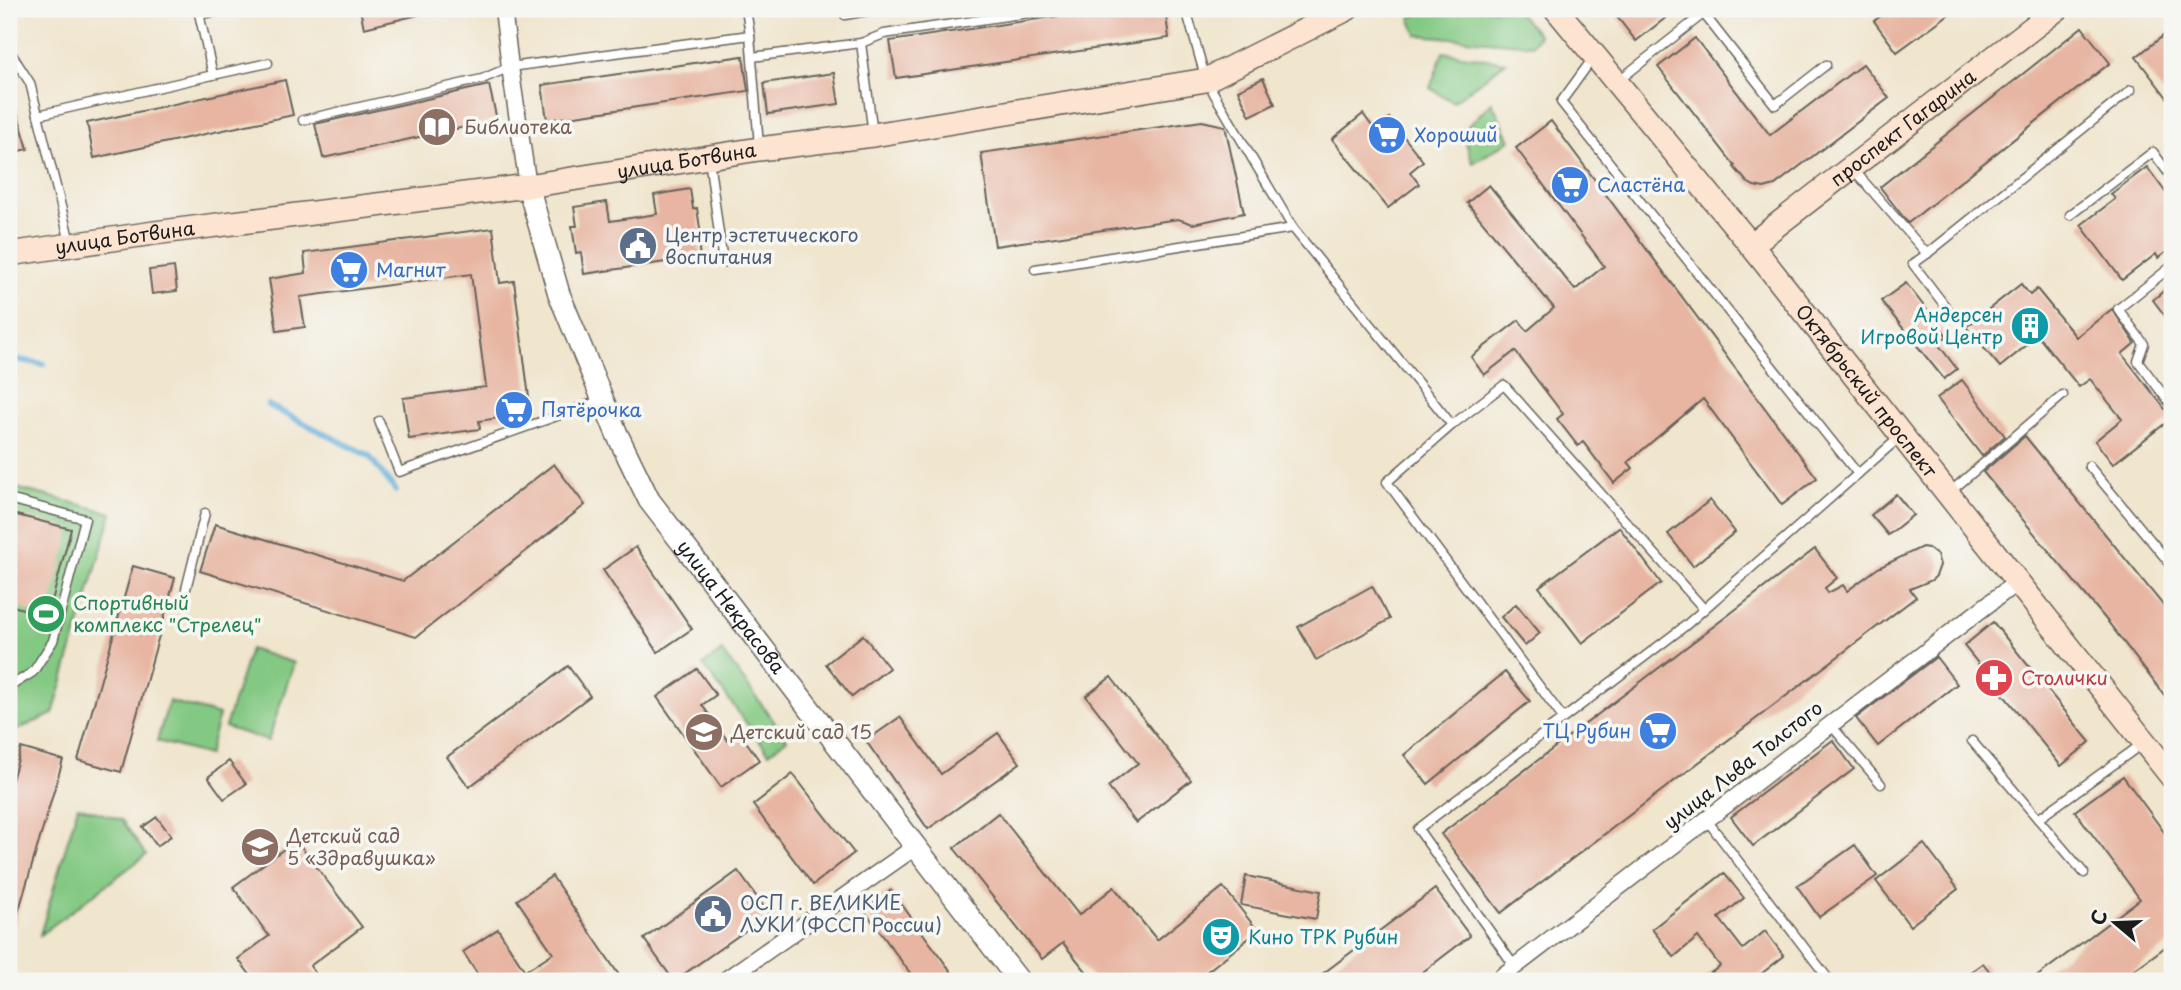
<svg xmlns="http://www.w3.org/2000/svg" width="2181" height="990" viewBox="0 0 2181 990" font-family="'Playpen Sans',sans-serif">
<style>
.green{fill:#84c983;stroke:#507250;stroke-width:2}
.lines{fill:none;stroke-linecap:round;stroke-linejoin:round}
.stream{stroke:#60add9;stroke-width:6}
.building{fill:#e7b5a1}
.service-casing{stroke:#66625a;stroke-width:11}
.minor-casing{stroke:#66625a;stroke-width:19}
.tertiary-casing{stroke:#66625a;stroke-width:24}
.secondary-casing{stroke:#66625a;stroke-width:26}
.service{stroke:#fff;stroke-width:8}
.minor{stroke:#fff;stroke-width:16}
.tertiary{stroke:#fff;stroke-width:21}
.secondary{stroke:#fde4d0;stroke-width:23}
.labels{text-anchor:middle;stroke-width:7;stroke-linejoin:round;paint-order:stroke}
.education-label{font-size:19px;fill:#785e54;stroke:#f6f6f2;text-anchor:start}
.street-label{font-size:19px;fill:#1c1c1c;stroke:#f6f6f2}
.shop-label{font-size:19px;fill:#366cbe;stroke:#f6f6f2;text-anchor:start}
.service-label{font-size:19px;fill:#4e5e75;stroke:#f6f6f2;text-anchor:start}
.culture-label{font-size:19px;fill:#0d838f;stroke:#f6f6f2;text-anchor:end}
.leisure-label{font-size:19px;fill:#27864d;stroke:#f6f6f2;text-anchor:start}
.health-label{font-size:19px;fill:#be3a42;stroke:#f6f6f2;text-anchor:start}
</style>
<rect width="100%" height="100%" fill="#f6f6f2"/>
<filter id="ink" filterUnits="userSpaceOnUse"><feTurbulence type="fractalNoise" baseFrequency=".0143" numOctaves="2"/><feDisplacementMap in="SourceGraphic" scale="14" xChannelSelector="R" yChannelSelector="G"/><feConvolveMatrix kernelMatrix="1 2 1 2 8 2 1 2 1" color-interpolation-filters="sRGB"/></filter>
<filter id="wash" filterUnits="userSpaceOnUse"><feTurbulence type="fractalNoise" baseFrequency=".00686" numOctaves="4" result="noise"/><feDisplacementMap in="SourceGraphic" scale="28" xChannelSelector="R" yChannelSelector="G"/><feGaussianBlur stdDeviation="1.57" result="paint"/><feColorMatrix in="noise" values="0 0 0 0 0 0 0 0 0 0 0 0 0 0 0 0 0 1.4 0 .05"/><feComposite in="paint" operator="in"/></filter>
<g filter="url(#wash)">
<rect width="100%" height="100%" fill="#f0e5cd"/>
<!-- green -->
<g class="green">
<path d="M1429,9H1515L1539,35L1532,45L1417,35L1410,18Z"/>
<path d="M1443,52L1506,62L1453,102L1430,88Z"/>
<path d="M1492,102L1510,140L1473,163L1462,132Z"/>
<path d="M9,486L112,513L53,714L9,733Z"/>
<path d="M250,649L294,663L268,741L225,727Z"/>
<path d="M722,651L787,739L769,753L703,665Z"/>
<path d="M169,701L219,715L208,755L157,741Z"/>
<path d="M78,806L122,820L146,855L40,935Z"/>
</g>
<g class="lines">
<!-- stream -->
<g class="stream">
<path d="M9,358L43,364"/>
<path d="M268,405L369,456L396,491"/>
</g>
</g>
<g id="blocks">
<!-- building -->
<g class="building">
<path d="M360,9H418V15L364,28Z"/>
<path d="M1106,9H1165L1169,38L896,78L890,41Z"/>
<path d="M1611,9H1677L1636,41Z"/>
<path d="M1890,9H1956L1897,52L1874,21Z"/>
<path d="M2082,27L2110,63L1908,223L1880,187Z"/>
<path d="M2172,29V104L2136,57Z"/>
<path d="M1695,38L1770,135L1863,64L1889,98L1775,185L1764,188L1754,186L1747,182L1734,167L1735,166L1658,67Z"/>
<path d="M743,56L748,91L547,120L542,85Z"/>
<path d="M834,73L839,104L768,114L764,83Z"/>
<path d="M1263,78L1275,104L1250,116L1238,90Z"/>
<path d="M285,80L293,115L94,158L87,123Z"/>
<path d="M489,85L497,120L323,158L315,124Z"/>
<path d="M13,98L28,149L9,153V99Z"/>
<path d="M1363,114L1375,130L1389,118L1423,161L1410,172L1419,184L1388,208L1332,139Z"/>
<path d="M1202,121L1225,126L1244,213L1193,224L1178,219L995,246L981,153Z"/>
<path d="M1551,121L1817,478L1782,505L1703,399L1628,462L1633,468L1614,483L1583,442L1578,446L1557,419L1563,414L1515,351L1484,375L1471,357L1519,320L1527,331L1554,308L1467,203L1489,185L1575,290L1604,266L1516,148Z"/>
<path d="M2147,167L2172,201V248L2158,258L2156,254L2122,280L2081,225L2115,199L2111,194Z"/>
<path d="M690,189L693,209L697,208L701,235H697L700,257L584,274L581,252L576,253L572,226H577L574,207L607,202L610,221L657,214L654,195Z"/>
<path d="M493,228L500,283L514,281L531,413L479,421L480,429L409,439L403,398L486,387L471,274L300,297L305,327L277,331L269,279L306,273L304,253Z"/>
<path d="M174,267L177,291L152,294L149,270Z"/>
<path d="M1906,283L1947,336L1938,344L1957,369L1944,379L1881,301Z"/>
<path d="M2021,284L2030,295L2037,289L2076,337L2112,309L2135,343L2122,354L2172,418L2113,464L2095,441L2122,419L2090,379L2079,387L2038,336L2000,367L1966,327Z"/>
<path d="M2172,284V325L2153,300Z"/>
<path d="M1962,380L2005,436L1982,456L1937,398Z"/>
<path d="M2025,436L2172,616V705L2108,622L1983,472Z"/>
<path d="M554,464L585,505L416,637L200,571L215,524L403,581Z"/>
<path d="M1896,494L1913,515L1888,535L1871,515Z"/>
<path d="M1710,500L1735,532L1693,566L1668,534Z"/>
<path d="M9,513L71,529L48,616L9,605Z"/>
<path d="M1619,527L1661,583L1582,643L1539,587Z"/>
<path d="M636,547L692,629L658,652L603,570Z"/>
<path d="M1922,547L1928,548L1937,555L1940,565L1936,576L1932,580L1910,589L1916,597L1501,913L1441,834L1815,549L1837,578L1825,588L1828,593L1843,585L1847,591L1878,568Z"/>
<path d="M133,566L175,578L121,772L78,760Z"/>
<path d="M1372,586L1390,619L1316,660L1298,627Z"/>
<path d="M1516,604L1540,633L1525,646L1501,617Z"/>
<path d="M1993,622L2090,742L2061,766L1964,646Z"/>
<path d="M863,635L889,668L852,697L826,664Z"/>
<path d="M1936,657L1957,684L1878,746L1856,718Z"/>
<path d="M568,666L590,696L469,787L447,757Z"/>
<path d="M697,669L716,695L702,705L728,741L740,733L759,760L721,787L657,697Z"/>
<path d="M1505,672L1530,701L1428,784L1404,755Z"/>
<path d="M1111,677L1191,780L1136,823L1108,787L1138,763L1086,696Z"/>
<path d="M900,717L941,774L998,733L1020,763L928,829L866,741Z"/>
<path d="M1833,740L1854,769L1753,846L1731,817Z"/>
<path d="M21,748L63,760L13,930H9V791Z"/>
<path d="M229,761L246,784L224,799L208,777Z"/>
<path d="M793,774L854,853L813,885L753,805Z"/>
<path d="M2123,776L2172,843V942L2119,981H2031L2140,899L2075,811Z"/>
<path d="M998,813L1079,915L1114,887L1157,940L1223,887L1258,931L1195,981H1094L1063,943L1042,959L954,848Z"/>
<path d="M157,817L171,836L157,846L143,827Z"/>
<path d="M296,840L362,927L310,966L321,981H255L238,959L269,936L233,887Z"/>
<path d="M1924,844L1958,889L1910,926L1876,881Z"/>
<path d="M1855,845L1877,876L1819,917L1797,886Z"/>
<path d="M738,871L769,914L674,981L644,939Z"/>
<path d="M1724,873L1744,898L1719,918L1743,949L1765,931L1784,956L1752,981H1700L1720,966L1698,937L1674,957L1652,929Z"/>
<path d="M552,876L623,981H482L463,952L498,929L525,971L553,953L517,900Z"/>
<path d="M1246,876L1321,891L1316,919L1241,905Z"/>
<path d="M1435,889L1470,936L1411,981H1313Z"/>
<path d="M891,890L958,981H916L864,910Z"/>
<path d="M1983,963L1997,981H1958Z"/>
</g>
</g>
</g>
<g filter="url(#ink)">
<use href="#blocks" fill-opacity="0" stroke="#66625a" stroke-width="2"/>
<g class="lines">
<!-- service casing -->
<g class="service-casing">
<g id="service">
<path d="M746,9L750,35L759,146"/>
<path d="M1186,9L1206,80L1293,228L1452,425L1387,482L1563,718"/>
<path d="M1700,9L1775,105L1826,65"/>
<path d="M199,14L239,9"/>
<path d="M845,15L879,9"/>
<path d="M861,43L873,134"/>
<path d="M9,50L30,83L70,242"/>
<path d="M752,57L861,43L884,34L1055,9"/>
<path d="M1593,58L1561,102L1858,474"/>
<path d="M213,75L268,63"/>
<path d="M1618,81L1703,14"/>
<path d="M38,115L213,75L198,9"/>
<path d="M303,120L482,79L510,67L750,35"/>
<path d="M709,159L723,263"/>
<path d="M1853,169L1927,254L1913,264L1952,315"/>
<path d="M2070,215L2153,152L2172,178"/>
<path d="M1927,254L2131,90"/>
<path d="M2172,266L2118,309L2144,344L2138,361L2172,406"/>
<path d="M1035,269L1293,228"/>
<path d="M379,421L399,472L602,400"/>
<path d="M1452,425L1504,385L1704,609"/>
<path d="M2089,466L2172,566"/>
<path d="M1950,492L2063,395"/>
<path d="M9,499L85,519L53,641L33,672L9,687"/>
<path d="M186,589L205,513"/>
<path d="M1830,724L1881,784"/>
<path d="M1972,741L2038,819L2142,744"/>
<path d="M1706,819L1830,981"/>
<path d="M2038,819L2084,873"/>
<path d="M1515,967L1418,829L1685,626L1901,436"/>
</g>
</g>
<!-- minor casing -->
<g class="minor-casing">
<g id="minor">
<path d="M503,9L510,67L528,186"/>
<path d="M724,981L915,847"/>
<path d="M1496,981L2017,582"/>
</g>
</g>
<!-- tertiary casing -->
<g class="tertiary-casing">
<g id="tertiary">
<path id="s1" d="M528,186L559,294L617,434L649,500L1019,981"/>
</g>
</g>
<!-- secondary casing -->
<g class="secondary-casing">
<g id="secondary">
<path id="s2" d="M1556,9L1751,245L2172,777"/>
<path id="s3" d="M1751,245L2057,9"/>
<path id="s4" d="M9,254L154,233L528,186L759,149L873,135L1206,80L1347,9"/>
</g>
</g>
<!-- service -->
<use href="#service" class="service"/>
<!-- minor -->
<use href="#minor" class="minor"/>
<!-- tertiary -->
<use href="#tertiary" class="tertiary"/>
<!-- secondary -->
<use href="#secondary" class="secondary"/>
</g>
</g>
<!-- icons -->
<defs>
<g id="library-disc" transform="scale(2.0125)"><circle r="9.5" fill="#8d6e63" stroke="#f6f6f2"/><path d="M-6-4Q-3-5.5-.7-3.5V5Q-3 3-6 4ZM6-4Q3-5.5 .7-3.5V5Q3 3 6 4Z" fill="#fff"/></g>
<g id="supermarket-disc" transform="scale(2.0125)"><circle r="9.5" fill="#3f7fe0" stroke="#f6f6f2"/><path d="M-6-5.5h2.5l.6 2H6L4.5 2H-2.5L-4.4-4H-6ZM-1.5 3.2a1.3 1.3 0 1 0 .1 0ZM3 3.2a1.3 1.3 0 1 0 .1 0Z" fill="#fff"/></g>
<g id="civic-disc" transform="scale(2.0125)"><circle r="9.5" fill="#5c6f8a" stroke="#f6f6f2"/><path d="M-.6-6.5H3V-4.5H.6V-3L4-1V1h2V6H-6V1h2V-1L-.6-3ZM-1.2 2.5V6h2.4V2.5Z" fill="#fff"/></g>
<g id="building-disc" transform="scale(2.0125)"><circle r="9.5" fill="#0f9aa8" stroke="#f6f6f2"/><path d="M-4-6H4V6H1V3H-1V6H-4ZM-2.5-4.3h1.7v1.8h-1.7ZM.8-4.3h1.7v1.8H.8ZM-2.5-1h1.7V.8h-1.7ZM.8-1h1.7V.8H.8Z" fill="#fff"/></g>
<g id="stadium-disc" transform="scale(2.0125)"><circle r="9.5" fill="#2e9e5b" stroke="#f6f6f2"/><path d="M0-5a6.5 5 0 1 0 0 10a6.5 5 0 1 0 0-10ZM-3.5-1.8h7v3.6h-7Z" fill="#fff"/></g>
<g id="pharmacy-disc" transform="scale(2.0125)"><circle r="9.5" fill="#e0444e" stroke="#f6f6f2"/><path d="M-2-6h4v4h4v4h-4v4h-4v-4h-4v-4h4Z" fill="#fff"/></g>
<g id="school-disc" transform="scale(2.0125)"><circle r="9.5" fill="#8d6e63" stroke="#f6f6f2"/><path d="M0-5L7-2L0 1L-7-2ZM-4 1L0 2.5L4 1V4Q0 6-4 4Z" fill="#fff"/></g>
<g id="theatre-disc" transform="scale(2.0125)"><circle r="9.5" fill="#0f9aa8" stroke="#f6f6f2"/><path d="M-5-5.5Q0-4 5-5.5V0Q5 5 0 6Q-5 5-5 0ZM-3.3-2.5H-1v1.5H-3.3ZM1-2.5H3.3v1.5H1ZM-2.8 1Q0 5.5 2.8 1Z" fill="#fff"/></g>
</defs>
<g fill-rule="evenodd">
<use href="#library-disc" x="437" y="127"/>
<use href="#supermarket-disc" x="1387" y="135"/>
<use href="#supermarket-disc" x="1570" y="185"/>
<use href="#civic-disc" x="638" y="246"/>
<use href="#supermarket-disc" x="349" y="270"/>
<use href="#building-disc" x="2030" y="326"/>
<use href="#supermarket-disc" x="514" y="410"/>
<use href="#stadium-disc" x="46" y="614"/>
<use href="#pharmacy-disc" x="1994" y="678"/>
<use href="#supermarket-disc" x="1658" y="731"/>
<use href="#school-disc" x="704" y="732"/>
<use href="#school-disc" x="260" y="847"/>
<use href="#civic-disc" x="713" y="914"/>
<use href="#theatre-disc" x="1221" y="937"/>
</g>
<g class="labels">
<!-- education labels -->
<g class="education-label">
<text x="464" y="134">Библиотека</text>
<text x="731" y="739">Детский сад 15</text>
<text x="287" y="843">Детский сад<tspan x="287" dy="22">5 «Здравушка»</tspan></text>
</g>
<!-- street labels -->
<g class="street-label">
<text dy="7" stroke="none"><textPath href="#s3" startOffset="192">проспект Гагарина</textPath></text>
<text dy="7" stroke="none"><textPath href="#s4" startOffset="684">улица Ботвина</textPath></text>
<text dy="7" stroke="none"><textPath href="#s4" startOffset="117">улица Ботвина</textPath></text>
<text dy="7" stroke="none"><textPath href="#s2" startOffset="492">Октябрьский проспект</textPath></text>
<text dy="7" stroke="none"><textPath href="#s1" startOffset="472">улица Некрасова</textPath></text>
<text transform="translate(1743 765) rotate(-38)" y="7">улица Льва Толстого</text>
</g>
<!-- shop labels -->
<g class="shop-label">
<text x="1414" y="142">Хороший</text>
<text x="1597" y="192">Сластёна</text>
<text x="376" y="277">Магнит</text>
<text x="541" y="417">Пятёрочка</text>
<text x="1631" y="738" text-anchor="end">ТЦ Рубин</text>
</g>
<!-- service labels -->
<g class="service-label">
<text x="665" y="242">Центр эстетического<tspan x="665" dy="22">воспитания</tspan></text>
<text x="740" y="910">ОСП г. ВЕЛИКИЕ<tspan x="740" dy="22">ЛУКИ (ФССП России)</tspan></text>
</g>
<!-- culture labels -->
<g class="culture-label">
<text x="2003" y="322">Андерсен<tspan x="2003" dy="22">Игровой Центр</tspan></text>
<text x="1248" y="944" text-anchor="start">Кино ТРК Рубин</text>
</g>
<!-- leisure labels -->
<g class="leisure-label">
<text x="73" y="610">Спортивный<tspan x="73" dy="22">комплекс "Стрелец"</tspan></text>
</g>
<!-- health labels -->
<g class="health-label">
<text x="2021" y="685">Столички</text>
</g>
</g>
<!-- margin -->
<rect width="2181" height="990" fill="none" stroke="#f6f6f2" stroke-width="35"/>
<!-- north arrow -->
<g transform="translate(2115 923) rotate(289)" stroke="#f6f6f2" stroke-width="5" paint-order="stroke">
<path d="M0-5L12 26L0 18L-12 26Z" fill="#1c1c1c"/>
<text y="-10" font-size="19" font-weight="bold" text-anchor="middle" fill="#1c1c1c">С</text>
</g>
</svg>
